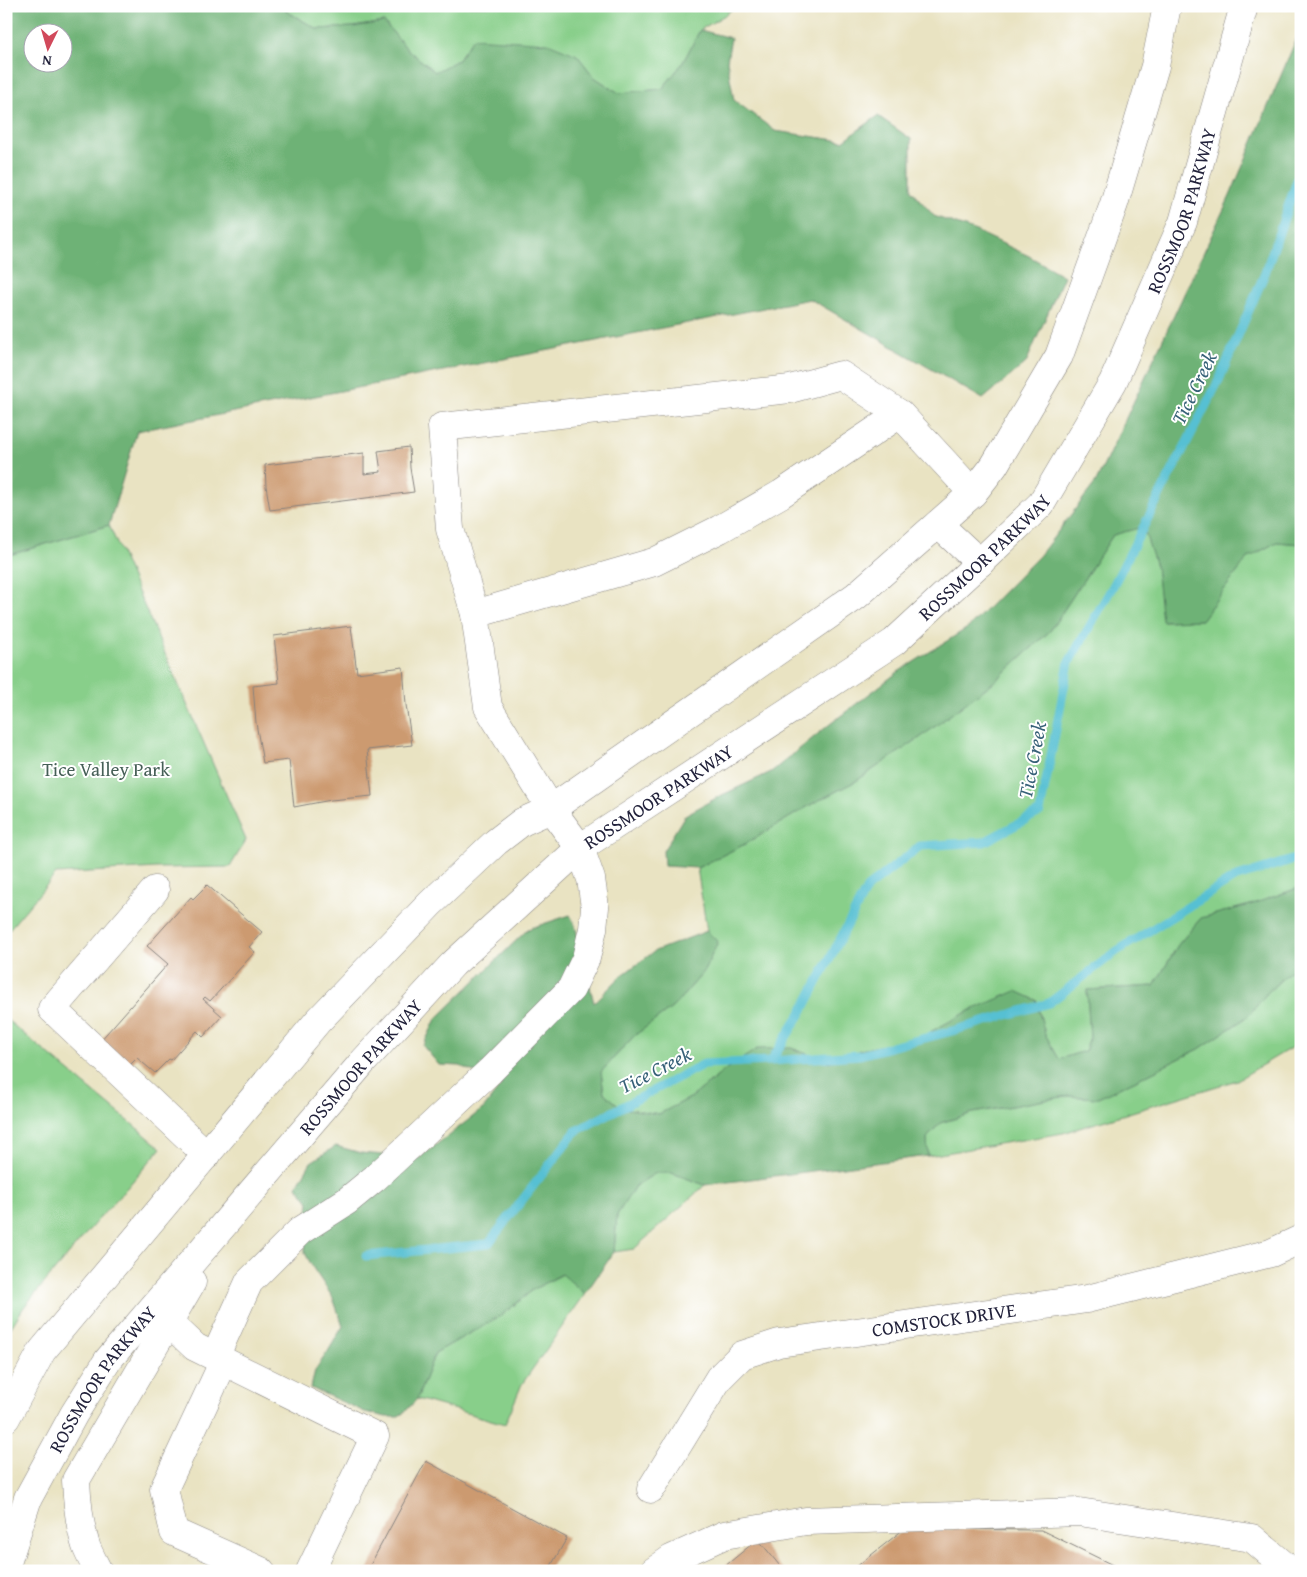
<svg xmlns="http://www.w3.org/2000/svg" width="1307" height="1577" viewBox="0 0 1307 1577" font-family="'Gentium Book Plus',serif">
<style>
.green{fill:#88cf8a;stroke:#557862}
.forest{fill:#6eb276;stroke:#486a58;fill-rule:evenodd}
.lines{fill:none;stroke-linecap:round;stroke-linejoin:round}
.stream{stroke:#56c0d3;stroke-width:9}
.building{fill:#cc9a6f}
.minor-casing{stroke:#86827e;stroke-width:29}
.minor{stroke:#fff;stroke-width:28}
.labels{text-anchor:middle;stroke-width:4;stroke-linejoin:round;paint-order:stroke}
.street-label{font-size:19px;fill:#22223b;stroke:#fff}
.park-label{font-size:19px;fill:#465f57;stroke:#fff}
.water-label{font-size:20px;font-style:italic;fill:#376178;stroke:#fff}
</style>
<rect width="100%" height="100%" fill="#fff"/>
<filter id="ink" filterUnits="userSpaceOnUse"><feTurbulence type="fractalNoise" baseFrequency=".02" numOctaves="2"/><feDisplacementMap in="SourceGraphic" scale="10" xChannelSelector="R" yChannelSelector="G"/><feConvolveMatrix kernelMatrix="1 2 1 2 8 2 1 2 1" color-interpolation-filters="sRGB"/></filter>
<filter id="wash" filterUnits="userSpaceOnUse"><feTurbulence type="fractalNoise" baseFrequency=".0096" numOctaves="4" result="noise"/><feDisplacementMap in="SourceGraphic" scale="20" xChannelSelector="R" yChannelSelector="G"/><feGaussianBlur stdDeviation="1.12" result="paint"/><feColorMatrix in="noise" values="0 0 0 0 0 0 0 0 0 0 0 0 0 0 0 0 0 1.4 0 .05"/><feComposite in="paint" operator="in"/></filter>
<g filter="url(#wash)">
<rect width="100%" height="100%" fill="#e9e3c2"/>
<!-- green -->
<g class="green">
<path d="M285,6H736L725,15L700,30L682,64L662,89L619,93L594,77L577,55L474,38L458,60L435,72L408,50L384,22L353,27L317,29L286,11Z"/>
<path d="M109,525L246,840L230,867L157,868L56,874L6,933V556Z"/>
<path d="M1143,526L1156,566L1163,621L1201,620L1248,558L1277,542L1301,544V887L1250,905L1201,918L1178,945L1154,986L1087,990L1090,1037L1085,1051L1059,1059L1045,1034L1036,1000L969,1011L919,1038L860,1050L829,1062L791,1048L729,1067L692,1097L659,1114L622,1108L604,1093L601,1072L634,1036L673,1007L703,973L718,942L707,931L697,868L745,844L812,804L856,781L921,737L995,681L1050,631L1113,535Z"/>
<path d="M1301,961V1042L1237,1080L1063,1133L928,1156L927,1138L940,1123L973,1113L1067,1096L1098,1098L1136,1080L1199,1049L1247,1017L1268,992Z"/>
<path d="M6,1019L161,1148L125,1190L95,1223L24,1307L6,1335Z"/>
<path d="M656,1173H672L705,1185L634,1249L614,1252L617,1215L635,1186Z"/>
<path d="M563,1274L585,1294L522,1384L505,1424L417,1399L435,1353L502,1315L534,1289Z"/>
</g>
<!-- forest -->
<g class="forest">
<path d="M6,6H285L286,11L317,29L353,27L384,22L408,50L435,72L458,60L473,38L548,43L577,55L594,77L619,93L662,89L682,64L700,30L731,38L727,61L734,100L775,131L843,141L878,116L911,139V190L934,216L976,231L1029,256L1064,276L1026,363L983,399L810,299L137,431L109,525L6,556ZM32,32H62V62H32Z"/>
<path d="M1301,28V544L1277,542L1248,558L1201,620L1162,621L1156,566L1143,527L1113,535L1050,631L995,681L921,737L856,781L812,804L745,844L697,868L664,866L663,851L685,815L718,797L771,772L830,724L898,672L969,627L1040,555L1096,482L1230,196Z"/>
<path d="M1301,887V961L1268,992L1247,1017L1199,1049L1136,1080L1098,1098L1067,1096L973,1113L940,1123L927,1138L928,1156L705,1185L672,1173H656L635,1186L617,1215L614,1252L585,1294L562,1274L534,1289L502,1315L435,1353L417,1399L405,1412L397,1417H386L365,1412L311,1388L315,1370L327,1353L343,1326L333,1298L313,1268L305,1253V1242L309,1202L297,1186L311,1162L336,1146L361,1153L419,1158L484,1108L502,1084L460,1066L439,1065L423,1046L436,1019L528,929L570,915L575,925L594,1003L621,976L655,951L707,931L718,942L703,973L673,1007L634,1036L601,1072L604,1093L622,1108L659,1114L692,1097L729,1067L757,1049L791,1048L829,1062L860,1050L919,1038L969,1011L1016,991L1036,1000L1045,1034L1059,1059L1085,1051L1090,1037L1087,990L1154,986L1178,945L1201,918L1250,905Z"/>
</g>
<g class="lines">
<!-- stream -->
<g class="stream">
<path d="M771,1061L860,1055L952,1031L1049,1003L1117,951L1234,878L1301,857"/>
<path d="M366,1256L488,1244L576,1131L704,1064L771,1061L803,1010L867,888L920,846L984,842L1040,812L1069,662L1113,586L1219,380L1265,273L1301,169"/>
</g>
</g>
<g id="blocks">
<!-- building -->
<g class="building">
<path d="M409,447L410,468L414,492L270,510L266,486L265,465L364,453V474L381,472L378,451Z"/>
<path d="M351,626L357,673L403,667L406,705L412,745L367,750L372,796L331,800L294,807L289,760L263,763L256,723L253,686L279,683L274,636Z"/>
<path d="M207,885L262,932L249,947L255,952L210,1001L205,997L203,999L222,1016L203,1037L197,1031L171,1060L169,1059L155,1073L137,1058L127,1068L99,1042L168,964L147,946L191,897L193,899Z"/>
<path d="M426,1461L567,1538L548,1571H367Z"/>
<path d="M904,1529L1041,1530L1125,1571H851Z"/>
<path d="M758,1539L784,1571H719Z"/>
</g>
</g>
</g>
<g filter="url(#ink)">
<use href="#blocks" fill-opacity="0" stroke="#86827e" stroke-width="1"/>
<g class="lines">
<!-- minor casing -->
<g class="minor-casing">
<g id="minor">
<path d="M938,524L980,563"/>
<path d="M475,614L654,562L720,529L781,494L900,414"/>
<path d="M155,890L52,1009L207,1155"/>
<path d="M155,1309L195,1347L375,1436L310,1571"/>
<path d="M215,1357L249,1282L300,1231L347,1201L375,1178L490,1071L571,989L586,958L593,929L595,907L591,879L580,848L551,809L488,707L475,614L450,529L442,427L790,389L841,375L900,414L973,493"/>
<path d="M224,1361L164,1489L174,1532L261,1571"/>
<path d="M6,1418L42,1351L318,1021L430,904L496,842L522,822L551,809L856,596L973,493L994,466L1059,356L1114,204L1155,66L1167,6"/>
<path id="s1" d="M651,1489L719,1378L742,1355L779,1343L1087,1299L1271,1253L1301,1239"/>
<path id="s2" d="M6,1566L28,1498L74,1414L108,1360L362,1063L453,964L580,848L894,642L975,567L1041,504L1113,382L1183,222L1244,6"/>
<path d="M98,1571C94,1563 89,1554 86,1546C79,1524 77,1502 76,1480L192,1282"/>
<path d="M654,1571L671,1559L724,1535L806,1521L1079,1512L1252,1538L1291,1571"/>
</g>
</g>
<!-- minor -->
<use href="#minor" class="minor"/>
</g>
</g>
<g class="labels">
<!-- street labels -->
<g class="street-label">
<text dy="7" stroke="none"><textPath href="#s2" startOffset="1832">ROSSMOOR PARKWAY</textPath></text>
<text dy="7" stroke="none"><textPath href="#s2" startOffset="1428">ROSSMOOR PARKWAY</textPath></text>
<text dy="7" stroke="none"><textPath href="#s2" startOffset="1022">ROSSMOOR PARKWAY</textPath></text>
<text dy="7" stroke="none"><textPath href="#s2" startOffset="618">ROSSMOOR PARKWAY</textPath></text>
<text dy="7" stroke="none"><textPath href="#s1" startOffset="368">COMSTOCK DRIVE</textPath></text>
<text dy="7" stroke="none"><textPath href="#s2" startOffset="212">ROSSMOOR PARKWAY</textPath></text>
</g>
<!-- park labels -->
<g class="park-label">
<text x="106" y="776">Tice Valley Park</text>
</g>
<!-- water labels -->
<g class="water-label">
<text transform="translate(1194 388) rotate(-64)" y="7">Tice Creek</text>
<text transform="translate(1032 760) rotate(-79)" y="7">Tice Creek</text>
<text transform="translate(655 1070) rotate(-27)" y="7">Tice Creek</text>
</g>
</g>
<!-- margin -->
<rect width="1307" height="1577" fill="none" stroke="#fff" stroke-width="25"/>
<!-- north arrow -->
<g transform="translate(48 48) rotate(185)"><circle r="24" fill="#ffffff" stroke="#a7a7b1"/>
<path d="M0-4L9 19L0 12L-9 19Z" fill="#d1495b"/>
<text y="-8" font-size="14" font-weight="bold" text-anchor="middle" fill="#22223b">N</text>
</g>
</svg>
